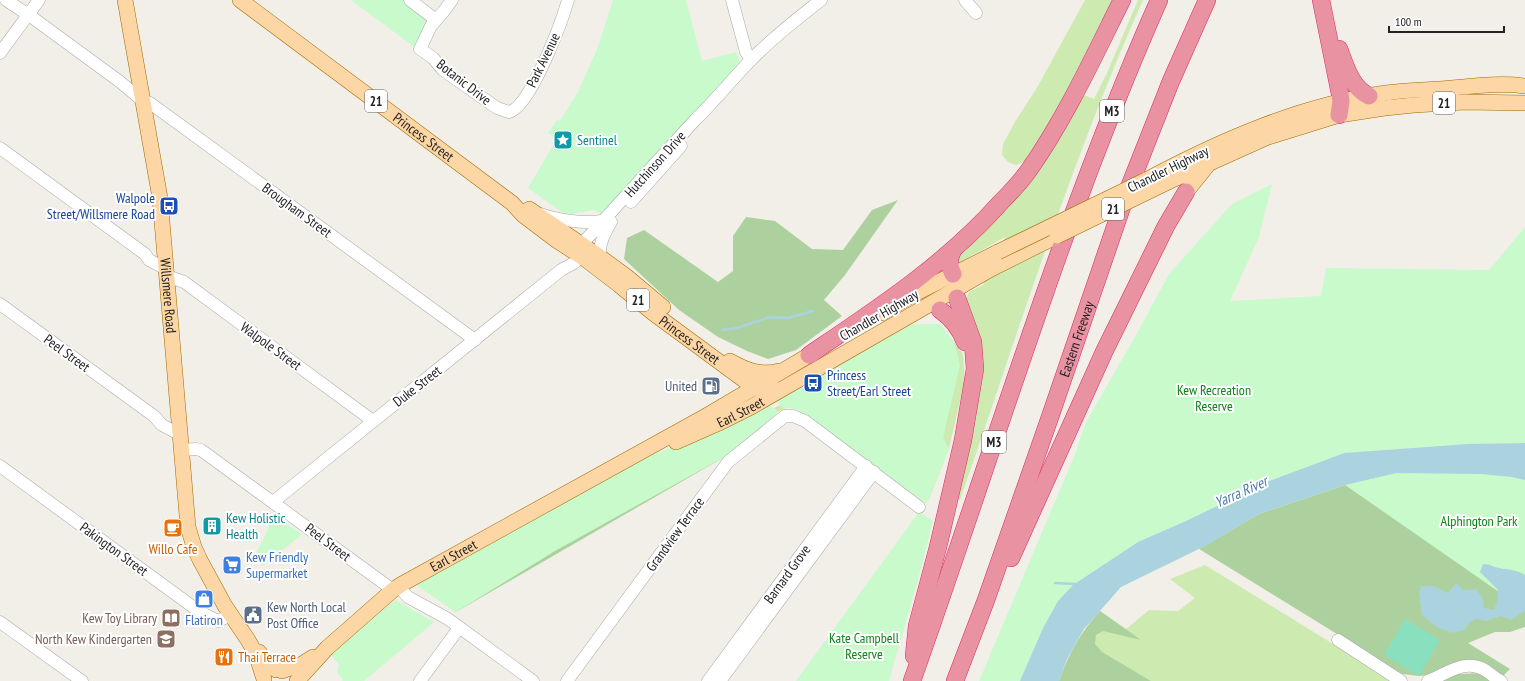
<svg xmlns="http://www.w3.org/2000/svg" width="1525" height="681" viewBox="0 0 1525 681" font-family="'PT Sans Narrow',sans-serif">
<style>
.grass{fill:#cdebb0}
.forest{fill:#add19e}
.park{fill:#c8facc}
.pitch{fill:#88e0be}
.water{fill:#aad3df}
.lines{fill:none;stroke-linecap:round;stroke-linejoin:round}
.stream{stroke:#aad3df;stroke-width:2.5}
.minor-casing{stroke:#a9a9a9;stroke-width:13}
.major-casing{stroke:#a06b00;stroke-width:16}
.highway-casing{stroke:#dc2a67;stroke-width:18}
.minor{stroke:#fff;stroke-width:12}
.major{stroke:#fcd6a4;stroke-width:15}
.highway{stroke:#e892a2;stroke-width:17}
.major-bridge-casing{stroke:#a06b00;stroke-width:16;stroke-linecap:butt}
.major-bridge{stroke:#fcd6a4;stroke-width:15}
.labels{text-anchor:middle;stroke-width:4;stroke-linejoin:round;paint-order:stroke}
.shield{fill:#fff;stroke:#646464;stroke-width:1}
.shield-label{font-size:13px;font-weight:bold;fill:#222}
.street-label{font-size:14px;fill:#222;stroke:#fff}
.culture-label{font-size:14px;fill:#0d838f;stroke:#fff;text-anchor:start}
.transit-label{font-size:14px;fill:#164399;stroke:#fff;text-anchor:end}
.service-label{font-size:14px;fill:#4e5e75;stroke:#fff;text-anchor:end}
.park-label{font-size:14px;fill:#0c8416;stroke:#fff}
.food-label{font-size:14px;fill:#c56008;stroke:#fff}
.shop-label{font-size:14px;fill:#366cbe;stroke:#fff;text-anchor:start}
.education-label{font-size:14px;fill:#785e54;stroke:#fff;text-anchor:end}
.water-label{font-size:15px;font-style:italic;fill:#4a7aab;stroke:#fff}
</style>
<rect width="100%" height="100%" fill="#f2efe9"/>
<!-- grass -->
<g class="grass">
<path d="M1085,0H1116L1061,108L1024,162L1016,165L1008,162L1002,155L1003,144L1016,120L1038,86Z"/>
<path d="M1138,0H1143C1071,161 1018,333 960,500H956L976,419L979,389L965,302L969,292L983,285L1005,237L959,263L956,261L958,256L1020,190L1059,140L1084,95L1094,99L1107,73Z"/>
<path d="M940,324L963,354L965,380L949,448L930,497L926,503L799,410L788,407L778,412L774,408L780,405L792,402L910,325Z"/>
<path d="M1205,565L1393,681H1059L1100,611L1126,629L1149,610L1178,611L1195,598L1170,579Z"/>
</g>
<!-- forest -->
<g class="forest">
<path d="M898,200L845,275L824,300L842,316L796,350L768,359L747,351L718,337L679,310L624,259L627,238L644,230L718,282L733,271V236L746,217L775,221L812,249L843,250L872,210Z"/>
<path d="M778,412L726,456L456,612L439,600L474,588Z"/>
<path d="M1396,473L1525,480V627L1510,632H1495L1468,643L1510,669L1503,676L1483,666L1433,675L1419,676L1402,674L1199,549L1259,514L1345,485Z"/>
<path d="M1100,611L1141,640L1103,631L1096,635L1095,644L1102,652L1151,681H1059C1069,653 1080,633 1100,611Z"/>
<path d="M1481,673L1491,681H1443L1458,674Z"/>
</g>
<!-- park -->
<g class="park">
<path d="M351,0H405L428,20V24L417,49Z"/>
<path d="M613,0H686L702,61L736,52L741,65L606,215L593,210L566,215L528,188L557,139L548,133L557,120L560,121L578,92L598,47Z"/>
<path d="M1272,184L1259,237L1230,301L1321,296L1326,268L1489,270L1525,227V443L1467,444L1344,453L1267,482L1186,521L1138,542L1073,585L1058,601L1043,628L1020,681H979L1076,452L1085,424L1140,328L1169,274L1232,204Z"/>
<path d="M940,324L954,342L960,365L943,438L949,448L930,497L926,503L799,410L788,407L784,409L775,400L910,325Z"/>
<path d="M769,404L778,412L726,456L555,551L456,612L417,586L422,578L654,454L721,429Z"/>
<path d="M1396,473C1438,474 1483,470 1525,480V610L1345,485Z"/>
<path d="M919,512L933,521L918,580L889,681H796Z"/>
<path d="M273,515L302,534L263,566L254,557L265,536Z"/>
<path d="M395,600L434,622L364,681H342L343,679L337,673L339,665L331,654Z"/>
</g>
<!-- pitch -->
<path class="pitch" d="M1405,619L1440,640L1419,676L1384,655Z"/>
<!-- water -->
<g class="water">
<path d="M1525,443V480L1511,477L1481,474L1396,473L1345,485L1259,514L1205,546L1121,587L1084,629L1067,659L1059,681H1020L1043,628L1058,601L1073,585L1138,542L1186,521L1267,482L1344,453L1467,444Z"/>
<path d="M1483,564C1492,564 1492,567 1499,568C1509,570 1515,569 1525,575V611L1511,620L1501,616L1486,621L1476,619L1470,622L1464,630L1453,633L1437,627L1422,615L1419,593L1421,586H1433L1448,593L1456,583L1463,590L1476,589L1483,599L1484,608L1494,610L1498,599V590L1480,572Z"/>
</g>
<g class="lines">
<!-- stream -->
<g class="stream">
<path d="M722,330L737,328L770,317L788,318L813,311"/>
<path d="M1055,583L1076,584"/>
</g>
<!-- minor casing -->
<g class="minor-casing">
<g id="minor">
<path d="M6,0L33,18L119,81L143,101L150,103L475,340"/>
<path d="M410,0L436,20"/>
<path d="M452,0L444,11L431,26L420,49L433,58L443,70L497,108L509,112C530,108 562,21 568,0"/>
<path d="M732,0L746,52L751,59"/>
<path d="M965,0L976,13"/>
<path d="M0,53L39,0"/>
<path d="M0,148L145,254L149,260L166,269"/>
<path d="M631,202L681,146"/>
<path d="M541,214C557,220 585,224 602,221"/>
<path d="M582,244L695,120C715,101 732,79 751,60C772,38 797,19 821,0"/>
<path d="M600,257C599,243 604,234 611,222"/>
<path d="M167,276L184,282L373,421"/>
<path d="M0,304L154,416L162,425L181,435"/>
<path d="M181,450L196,449L201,450L393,590"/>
<path d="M0,466L200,612L218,621L231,615"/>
<path d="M273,502L561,270L574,263L580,257"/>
<path d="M398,586L408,597L448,619L533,681"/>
<path d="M0,622L82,681"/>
<path d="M1338,640L1401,681"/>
<path d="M420,681L459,628"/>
<path d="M567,681L728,462L785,416H793L805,421L919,507"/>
<path d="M708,681L866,466"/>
<path d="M720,681L874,472"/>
<path d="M1428,681C1447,674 1464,658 1485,670C1491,674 1495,678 1501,681"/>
</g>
</g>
<!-- major casing -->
<g class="major-casing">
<g id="major">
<path id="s1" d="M125,0L160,198L188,527L194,547L200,560L225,606L248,640L256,654L264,679"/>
<path id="s2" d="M240,0L512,203L523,215L556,240L585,259L619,285L653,313L748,383L760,389L778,390"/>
<path d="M1146,180C1221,140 1301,105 1386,93C1404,90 1422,90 1440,89C1468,87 1497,82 1525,86"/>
<path d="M1168,182L1268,137L1339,115L1385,108L1414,105L1465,102L1525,103"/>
<path d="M1186,192L1207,166"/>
<path d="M529,209L600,257L626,276L663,307"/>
<path d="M882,313L912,295L998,252"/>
<path d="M730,361C746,370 760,376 779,371"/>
<path id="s3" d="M676,442L719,423L751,407L991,269L1057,236"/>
<path d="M259,652L265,660L276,670"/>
<path d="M282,671L302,664L313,657"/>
<path id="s4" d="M297,681L327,648L393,590L402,584L706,416L818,350"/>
</g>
</g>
<!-- highway casing -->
<g class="highway-casing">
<g id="highway">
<path d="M1321,0L1340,94L1341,101L1339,115"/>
<path d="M1339,49C1346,67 1351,87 1369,96"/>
<path d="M953,274C948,265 949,259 953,250"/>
<path d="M940,310C952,318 960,329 965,342"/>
<path d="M809,355C877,309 946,264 1001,202C1011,192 1021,181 1029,170C1066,117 1093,58 1122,0"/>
<path d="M1011,558L1104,352L1166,226L1186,192"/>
<path d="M914,656L917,626L938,547L963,440L975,369L973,342L957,298"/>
<path d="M912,681C993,454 1061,221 1159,0"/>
<path id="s5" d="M955,681L986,600L1050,417L1126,195L1171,81L1207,0"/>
</g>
</g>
<!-- minor -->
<use href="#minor" class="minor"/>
<!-- major -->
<use href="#major" class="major"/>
<!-- highway -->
<use href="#highway" class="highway"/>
<!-- major-bridge casing -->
<g class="major-bridge-casing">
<g id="major-bridge">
<path d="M1057,236L1168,182"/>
<path d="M998,252L1146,180"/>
</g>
</g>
<!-- major-bridge -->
<use href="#major-bridge" class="major-bridge"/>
</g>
<!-- icons -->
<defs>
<g id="sight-square" transform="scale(1)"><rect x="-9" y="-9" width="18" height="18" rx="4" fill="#0f9aa8" stroke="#fff"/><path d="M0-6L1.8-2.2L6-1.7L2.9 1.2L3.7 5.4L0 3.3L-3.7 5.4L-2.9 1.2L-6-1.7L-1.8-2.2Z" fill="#fff"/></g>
<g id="bus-square" transform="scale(1)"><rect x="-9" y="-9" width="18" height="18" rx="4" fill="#1a4fb4" stroke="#fff"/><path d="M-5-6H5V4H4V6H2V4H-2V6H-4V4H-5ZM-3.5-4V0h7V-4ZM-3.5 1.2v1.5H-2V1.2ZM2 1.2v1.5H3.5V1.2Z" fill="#fff"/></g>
<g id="fuel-square" transform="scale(1)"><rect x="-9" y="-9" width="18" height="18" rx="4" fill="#5c6f8a" stroke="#fff"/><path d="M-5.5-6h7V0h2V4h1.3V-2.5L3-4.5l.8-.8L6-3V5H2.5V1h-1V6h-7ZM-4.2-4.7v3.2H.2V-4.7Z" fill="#fff"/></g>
<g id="building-square" transform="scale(1)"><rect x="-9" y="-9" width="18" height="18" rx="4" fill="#0f9aa8" stroke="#fff"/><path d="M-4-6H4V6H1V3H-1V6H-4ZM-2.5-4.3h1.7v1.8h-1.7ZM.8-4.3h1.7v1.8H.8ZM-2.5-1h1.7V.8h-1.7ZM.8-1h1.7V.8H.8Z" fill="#fff"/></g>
<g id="cafe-square" transform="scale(1)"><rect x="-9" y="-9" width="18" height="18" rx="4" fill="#e8710a" stroke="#fff"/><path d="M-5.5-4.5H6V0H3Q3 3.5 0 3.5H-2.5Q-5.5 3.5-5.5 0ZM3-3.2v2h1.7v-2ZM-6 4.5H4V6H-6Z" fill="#fff"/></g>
<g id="supermarket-square" transform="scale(1)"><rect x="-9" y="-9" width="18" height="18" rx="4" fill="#3f7fe0" stroke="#fff"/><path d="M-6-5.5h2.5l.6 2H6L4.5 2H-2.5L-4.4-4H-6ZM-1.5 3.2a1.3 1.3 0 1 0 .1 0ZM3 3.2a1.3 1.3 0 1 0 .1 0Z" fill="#fff"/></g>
<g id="shop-square" transform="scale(1)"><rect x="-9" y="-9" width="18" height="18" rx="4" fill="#3f7fe0" stroke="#fff"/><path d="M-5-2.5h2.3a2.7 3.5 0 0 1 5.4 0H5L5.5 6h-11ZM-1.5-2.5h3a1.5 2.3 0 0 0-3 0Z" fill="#fff"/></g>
<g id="civic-square" transform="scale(1)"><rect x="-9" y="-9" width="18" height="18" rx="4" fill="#5c6f8a" stroke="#fff"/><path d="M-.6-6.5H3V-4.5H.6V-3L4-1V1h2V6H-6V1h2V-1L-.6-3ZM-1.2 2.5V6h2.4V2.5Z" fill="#fff"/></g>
<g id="library-square" transform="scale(1)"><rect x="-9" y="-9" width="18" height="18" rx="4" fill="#8d6e63" stroke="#fff"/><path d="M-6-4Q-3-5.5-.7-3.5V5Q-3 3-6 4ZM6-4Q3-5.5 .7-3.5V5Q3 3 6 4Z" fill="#fff"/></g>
<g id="school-square" transform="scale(1)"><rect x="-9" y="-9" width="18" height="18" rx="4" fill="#8d6e63" stroke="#fff"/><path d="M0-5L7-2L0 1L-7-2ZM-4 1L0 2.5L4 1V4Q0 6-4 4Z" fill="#fff"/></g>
<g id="restaurant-square" transform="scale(1)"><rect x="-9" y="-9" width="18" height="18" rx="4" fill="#e8710a" stroke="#fff"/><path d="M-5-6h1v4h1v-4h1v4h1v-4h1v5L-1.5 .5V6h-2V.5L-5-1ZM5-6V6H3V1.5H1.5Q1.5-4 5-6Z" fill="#fff"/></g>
</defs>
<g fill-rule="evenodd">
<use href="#sight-square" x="563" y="140"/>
<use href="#bus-square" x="169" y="206"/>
<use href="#bus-square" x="813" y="383"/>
<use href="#fuel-square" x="711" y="386"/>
<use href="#building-square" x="212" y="526"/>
<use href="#cafe-square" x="173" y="528"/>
<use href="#supermarket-square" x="232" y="565"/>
<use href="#shop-square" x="204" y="599"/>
<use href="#civic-square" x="253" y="615"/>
<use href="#library-square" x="171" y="618"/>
<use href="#school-square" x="166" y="639"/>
<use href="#restaurant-square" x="224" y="657"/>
</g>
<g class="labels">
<!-- shield labels -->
<g class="shield">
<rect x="365" y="90" width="22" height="22" rx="3"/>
<rect x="1433" y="92" width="22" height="22" rx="3"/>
<rect x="1100" y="100" width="24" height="22" rx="3"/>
<rect x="1102" y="198" width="22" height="22" rx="3"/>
<rect x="627" y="289" width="22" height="22" rx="3"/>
<rect x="982" y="431" width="24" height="22" rx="3"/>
</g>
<g class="shield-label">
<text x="376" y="106">21</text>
<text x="1444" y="108">21</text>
<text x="1112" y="116">M3</text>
<text x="1113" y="214">21</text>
<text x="638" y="305">21</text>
<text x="994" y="447">M3</text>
</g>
<!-- street labels -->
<g class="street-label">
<text transform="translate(543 60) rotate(-64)" y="5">Park Avenue</text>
<text transform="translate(464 82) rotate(38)" y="5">Botanic Drive</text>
<text dy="5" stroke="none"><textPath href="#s2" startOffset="229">Princess Street</textPath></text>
<text transform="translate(655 164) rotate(-48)" y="5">Hutchinson Drive</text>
<text transform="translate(1168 169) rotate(-26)" y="5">Chandler Highway</text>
<text transform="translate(297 210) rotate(36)" y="5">Brougham Street</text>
<text dy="5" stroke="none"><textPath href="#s1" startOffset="299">Willsmere Road</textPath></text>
<text transform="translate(879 315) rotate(-30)" y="5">Chandler Highway</text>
<text dy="5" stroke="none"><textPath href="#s5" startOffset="363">Eastern Freeway</textPath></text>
<text dy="5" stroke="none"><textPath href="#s2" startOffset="564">Princess Street</textPath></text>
<text transform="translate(271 346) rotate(36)" y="5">Walpole Street</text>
<text transform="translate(67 353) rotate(36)" y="5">Peel Street</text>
<text transform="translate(417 386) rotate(-38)" y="5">Duke Street</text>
<text dy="5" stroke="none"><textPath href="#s3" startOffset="71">Earl Street</textPath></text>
<text transform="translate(675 534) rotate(-54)" y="5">Grandview Terrace</text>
<text transform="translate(328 542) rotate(37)" y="5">Peel Street</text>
<text transform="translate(114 549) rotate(36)" y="5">Pakington Street</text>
<text dy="5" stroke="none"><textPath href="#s4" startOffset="202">Earl Street</textPath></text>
<text transform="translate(787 574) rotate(-54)" y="5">Barnard Grove</text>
</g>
<!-- culture labels -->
<g class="culture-label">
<text x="577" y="145">Sentinel</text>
<text x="226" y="523">Kew Holistic<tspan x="226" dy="16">Health</tspan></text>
</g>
<!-- transit labels -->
<g class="transit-label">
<text x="155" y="203">Walpole<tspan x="155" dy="16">Street/Willsmere Road</tspan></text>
<text x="827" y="380" text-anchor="start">Princess<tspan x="827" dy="16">Street/Earl Street</tspan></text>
</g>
<!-- service labels -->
<g class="service-label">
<text x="697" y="391">United</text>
<text x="267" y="612" text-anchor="start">Kew North Local<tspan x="267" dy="16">Post Office</tspan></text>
</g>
<!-- park labels -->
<g class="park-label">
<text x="1214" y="395">Kew Recreation<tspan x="1214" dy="16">Reserve</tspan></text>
<text x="1479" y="526">Alphington Park</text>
<text x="864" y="643">Kate Campbell<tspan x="864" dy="16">Reserve</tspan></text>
</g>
<!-- food labels -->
<g class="food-label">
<text x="173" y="554">Willo Cafe</text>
<text x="238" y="662" text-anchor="start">Thai Terrace</text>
</g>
<!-- shop labels -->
<g class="shop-label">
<text x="246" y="562">Kew Friendly<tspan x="246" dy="16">Supermarket</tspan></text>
<text x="204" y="625" text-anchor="middle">Flatiron</text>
</g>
<!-- education labels -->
<g class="education-label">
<text x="157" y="623">Kew Toy Library</text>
<text x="152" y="644">North Kew Kindergarten</text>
</g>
<!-- water labels -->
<g class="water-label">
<text transform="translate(1241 492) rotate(-24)" y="5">Yarra River</text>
</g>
</g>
<!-- scale -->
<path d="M1389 26v6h115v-6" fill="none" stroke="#222222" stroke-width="2"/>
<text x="1395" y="26" font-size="12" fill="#222222" stroke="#ffffff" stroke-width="3" paint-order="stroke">100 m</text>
</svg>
